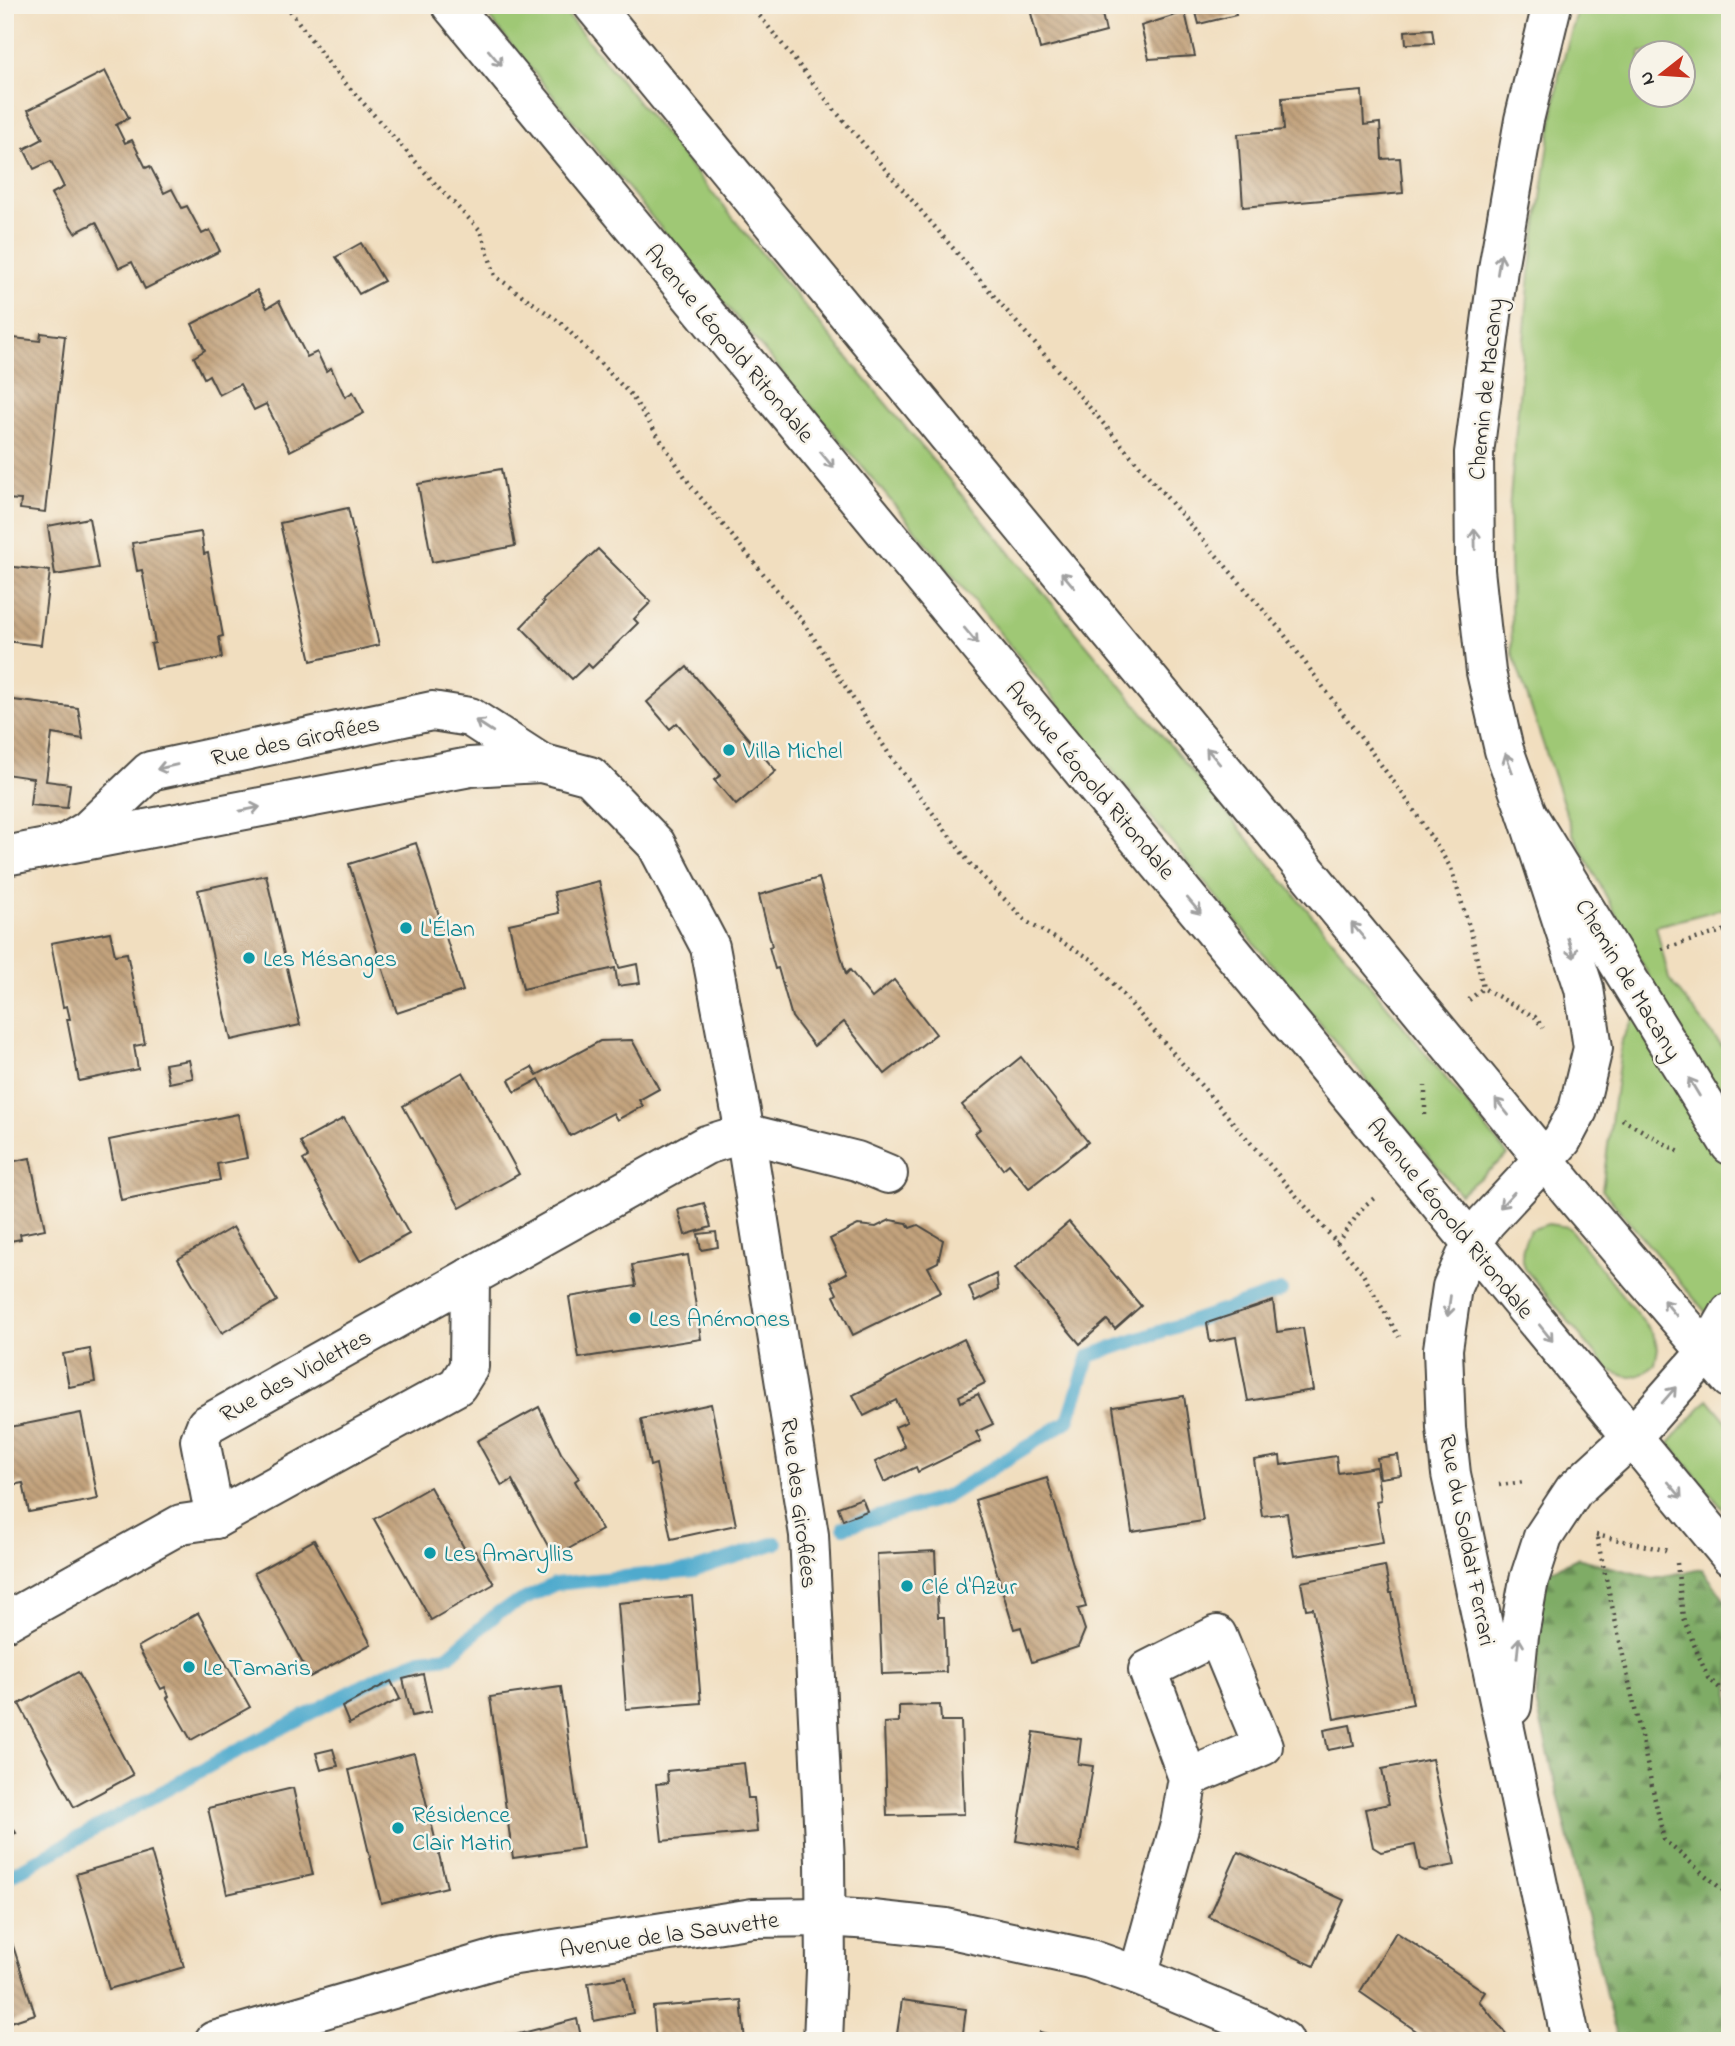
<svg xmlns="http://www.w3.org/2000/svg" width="1735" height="2046" viewBox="0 0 1735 2046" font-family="'Indie Flower',sans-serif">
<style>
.green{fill:#9fc874;stroke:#657a50;stroke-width:2;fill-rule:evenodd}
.forest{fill:url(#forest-firs);stroke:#556c48;stroke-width:2}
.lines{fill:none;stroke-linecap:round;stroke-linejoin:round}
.stream{stroke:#4faacd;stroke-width:14}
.building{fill:url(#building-back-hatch)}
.minor-casing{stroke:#494641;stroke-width:42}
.trunk-casing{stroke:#494641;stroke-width:42}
.path{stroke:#494641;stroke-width:4.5;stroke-dasharray:2 5;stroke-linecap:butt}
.minor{stroke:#fff;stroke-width:38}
.trunk{stroke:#fff;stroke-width:38}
.oneway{stroke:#a0a0a0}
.culture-dot{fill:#0f9aa8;stroke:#f7f3e8;stroke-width:2.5}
.labels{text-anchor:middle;stroke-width:5;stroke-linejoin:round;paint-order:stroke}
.street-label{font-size:24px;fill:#2b2b2b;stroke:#f7f3e8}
.culture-label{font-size:24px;fill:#0d838f;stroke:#f7f3e8;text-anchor:start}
</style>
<defs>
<pattern id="forest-firs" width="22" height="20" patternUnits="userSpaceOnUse" patternTransform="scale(1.75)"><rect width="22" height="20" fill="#7fac66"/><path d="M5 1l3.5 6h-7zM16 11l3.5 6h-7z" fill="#688c54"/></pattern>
<pattern id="building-back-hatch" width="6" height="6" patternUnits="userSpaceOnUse" patternTransform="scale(1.75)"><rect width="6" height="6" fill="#c3a37d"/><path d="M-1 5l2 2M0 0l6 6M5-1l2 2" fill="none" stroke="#9f8567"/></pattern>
</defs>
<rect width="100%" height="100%" fill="#f7f3e8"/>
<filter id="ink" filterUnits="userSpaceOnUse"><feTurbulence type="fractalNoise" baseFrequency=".0143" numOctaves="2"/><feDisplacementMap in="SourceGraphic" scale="14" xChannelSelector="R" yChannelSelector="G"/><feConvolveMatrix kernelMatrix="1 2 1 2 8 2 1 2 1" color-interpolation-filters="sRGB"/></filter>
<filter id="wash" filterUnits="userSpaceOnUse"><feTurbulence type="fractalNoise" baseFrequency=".00686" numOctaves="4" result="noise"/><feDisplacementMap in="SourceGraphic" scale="28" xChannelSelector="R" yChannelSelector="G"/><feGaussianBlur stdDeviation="1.57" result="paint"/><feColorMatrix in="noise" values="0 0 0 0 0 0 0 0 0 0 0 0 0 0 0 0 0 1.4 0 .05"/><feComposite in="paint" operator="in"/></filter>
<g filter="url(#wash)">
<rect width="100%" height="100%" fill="#f1debf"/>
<!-- green -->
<g class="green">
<path d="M479,5H559L817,321L1380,997L1508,1155L1460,1194L908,521L659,226Z"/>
<path d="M1579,5H1730V907L1656,926L1669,979L1730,1057V1341L1602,1190L1622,1040L1652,982L1574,836L1512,651L1509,510L1530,273L1559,75ZM1640,52H1682V94H1640Z"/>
<path d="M1548,1224L1568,1227L1653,1334L1658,1348L1655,1365C1637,1380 1630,1380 1609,1370L1525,1269C1520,1254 1522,1245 1530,1230Z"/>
<path d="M1708,1399L1730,1425V1518L1669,1443Z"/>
</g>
<!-- forest -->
<path class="forest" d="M1577,1558L1653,1578L1702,1569L1730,1606V2041H1617L1536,1702L1540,1595L1548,1572Z"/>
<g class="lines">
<!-- stream -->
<g class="stream">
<path d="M844,1527L946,1497L1068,1421L1089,1356L1281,1291"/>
<path d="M5,1878L224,1758L391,1671L421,1659L448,1656L499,1612L555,1584L694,1570L776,1543"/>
</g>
</g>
<g id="blocks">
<!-- building -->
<g class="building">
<path d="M1029,5H1100L1106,32L1040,49Z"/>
<path d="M1194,5H1239V6L1234,7L1236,15L1199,24Z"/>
<path d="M1185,12L1195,56L1149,59L1141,26Z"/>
<path d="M1432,29L1434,43L1406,44L1405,31Z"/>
<path d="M105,71L129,118L116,125L125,143L132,140L146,168L150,166L164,193L172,189L182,208L187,206L202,234L210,230L220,251L145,289L132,262L119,268L96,222L75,233L51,194L64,187L51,161L34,169L24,149L43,139L28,110Z"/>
<path d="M1362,91L1364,125L1380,123L1382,159L1400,158L1403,193L1243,207L1238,134L1284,130L1282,98Z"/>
<path d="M361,243L384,281L359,294L336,257Z"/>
<path d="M257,290L267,308L279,301L307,357L317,352L326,371L331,368L345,397L353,392L364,413L290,451L266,404L254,410L240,384L219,395L209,375L204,378L194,357L205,350L192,324Z"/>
<path d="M41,333L65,336L45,512L20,509L21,500L5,499V337L40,341Z"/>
<path d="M501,469L515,546L432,562L418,484Z"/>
<path d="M348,508L379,645L311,661L280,523Z"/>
<path d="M89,518L98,568L55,575L48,526Z"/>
<path d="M201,532L204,554L208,553L223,636L219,637L222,658L156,669L151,644L155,643L142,570L137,571L132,543Z"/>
<path d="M598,549L651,602L634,619L638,623L592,668L588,664L572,679L521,627L544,603L542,601Z"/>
<path d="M5,566L50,571L41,645L5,641Z"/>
<path d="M687,667L776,771L736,805L714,780L721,775L677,723L670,729L647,702Z"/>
<path d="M5,699L78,708L83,739L52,734L46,781L70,784L67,808L30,805L33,778L5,774Z"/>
<path d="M416,843L463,991L397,1013L349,864Z"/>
<path d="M266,875L300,1025L231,1040L198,890Z"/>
<path d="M819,878L846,974L850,970L872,998L894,980L936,1034L885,1074L844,1022L814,1046L792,1017L778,968L775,969L769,947L772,946L759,895Z"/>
<path d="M599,881L619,968L637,964L640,983L618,986L615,968L523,989L509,924L559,913L554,892Z"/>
<path d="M110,932L115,955L127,953L145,1044L134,1046L138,1069L79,1081L67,1019H70L67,1006L63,1007L51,943Z"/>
<path d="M632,1040L659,1089L639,1100L643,1106L617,1120L613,1113L570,1136L539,1079L515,1092L509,1080L532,1067L537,1075L600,1041Z"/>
<path d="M1021,1057L1088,1142L1029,1188L1009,1164L1003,1169L975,1133L980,1129L962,1105Z"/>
<path d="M189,1060L193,1078L169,1083L165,1064Z"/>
<path d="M463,1072L519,1174L460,1208L403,1106Z"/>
<path d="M238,1114L247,1158L217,1164L220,1180L121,1200L109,1140Z"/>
<path d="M344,1118L409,1234L360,1261L303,1160L308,1157L300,1142Z"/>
<path d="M30,1158L45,1229L20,1234L21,1239L5,1242V1163Z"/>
<path d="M704,1203L711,1227L685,1235L678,1210Z"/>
<path d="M890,1220L907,1223L910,1228L918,1225L943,1240L938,1262L928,1267L941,1292L853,1335L834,1296L837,1294L831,1281L847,1273L830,1239L858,1225L876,1227Z"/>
<path d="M1069,1222L1141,1306L1115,1329L1107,1320L1080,1344L1015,1268Z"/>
<path d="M233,1227L277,1301L222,1333L178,1259Z"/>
<path d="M716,1232L718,1247L701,1250L698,1234Z"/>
<path d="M688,1255L701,1339L579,1358L569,1297L636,1286L632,1265Z"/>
<path d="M996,1274L998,1290L975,1302L969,1287Z"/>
<path d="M1273,1301L1277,1332L1303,1328L1313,1390L1248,1401L1236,1337L1210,1342L1207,1323Z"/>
<path d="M964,1339L985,1383L959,1396L961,1402L978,1394L993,1424L976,1432L981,1441L918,1472L916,1467L884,1482L875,1462L905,1447L895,1427L907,1422L896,1400L864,1416L853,1395Z"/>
<path d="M90,1349L95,1382L69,1387L63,1354Z"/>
<path d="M1184,1396L1203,1521L1132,1532L1113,1407Z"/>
<path d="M711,1404L736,1525L671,1539L656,1464L650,1466L641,1419Z"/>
<path d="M539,1407L561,1453L579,1478L575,1481L602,1530L554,1557L512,1480L502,1486L477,1441Z"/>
<path d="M81,1413L98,1499L29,1512L23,1483L11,1485L5,1454V1428Z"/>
<path d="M1398,1455L1401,1475L1380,1478L1377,1458Z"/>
<path d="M1280,1456L1281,1465L1336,1456L1338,1473L1376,1467L1381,1500L1376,1501L1383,1542L1294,1556L1287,1513L1262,1516L1254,1460Z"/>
<path d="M1047,1478L1086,1607L1078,1609L1085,1630L1078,1647L1032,1662L1021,1627L1014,1629L975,1500Z"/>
<path d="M430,1487L468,1555L475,1551L494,1584L431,1620L374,1519Z"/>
<path d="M862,1498L867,1511L843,1520L838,1507Z"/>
<path d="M314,1540L371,1644L310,1677L254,1573Z"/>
<path d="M935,1551L938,1617H944L946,1672L882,1674L877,1554Z"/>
<path d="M1385,1566L1390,1593H1392L1413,1704L1334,1719L1313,1608L1306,1609L1301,1582Z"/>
<path d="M692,1596L701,1703L626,1709L618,1603Z"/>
<path d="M198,1613L250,1707L191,1740L167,1698L169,1696L165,1687L161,1689L138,1647Z"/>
<path d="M78,1672L133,1775L74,1807L19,1704Z"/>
<path d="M423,1674L431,1712L412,1716L403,1679Z"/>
<path d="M391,1681L400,1699L349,1724L342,1707Z"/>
<path d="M561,1687L583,1848L513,1858L490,1697Z"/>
<path d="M940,1705L941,1721H961L964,1814L887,1816L884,1723L899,1722V1706Z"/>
<path d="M1350,1725L1354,1745L1328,1750L1324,1730Z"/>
<path d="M1034,1732L1081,1739L1078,1764L1093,1766L1079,1852L1016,1841Z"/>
<path d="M333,1749L338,1766L321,1770L316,1753Z"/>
<path d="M414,1753L447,1887L381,1903L349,1770Z"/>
<path d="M1432,1759L1455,1865L1425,1871L1420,1869L1415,1845L1381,1852L1373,1847L1365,1809L1389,1804L1382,1769Z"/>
<path d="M744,1763L748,1798H754L757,1832L662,1841L656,1784L668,1783L667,1771Z"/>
<path d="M293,1788L313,1875L227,1894L208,1808Z"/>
<path d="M5,1814L16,1833L5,1837Z"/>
<path d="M151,1852L184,1967L109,1989L76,1874Z"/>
<path d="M1238,1852L1344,1900L1314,1966L1209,1917Z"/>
<path d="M5,1921L35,2014L5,2024Z"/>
<path d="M1396,1932L1485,1992L1479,2001L1507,2035L1501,2041H1431L1360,1992Z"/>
<path d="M626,1977L633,2013L594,2021L588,1983Z"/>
<path d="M741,2000L745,2041H656L653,2007Z"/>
<path d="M902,2000L966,2009L962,2041H896Z"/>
<path d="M577,2019L582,2041H503V2038Z"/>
<path d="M1040,2032L1070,2040V2041H1038Z"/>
</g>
</g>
</g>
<g filter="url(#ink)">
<use href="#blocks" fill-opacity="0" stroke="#494641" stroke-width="2"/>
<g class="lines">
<!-- minor casing -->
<g class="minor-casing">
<g id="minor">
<path d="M1552,5L1524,120L1498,269L1474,453L1475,570L1486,672L1504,750L1527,814L1730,1145"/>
<path d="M1527,814L1584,988L1593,1048L1578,1110L1562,1140L1486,1222L1472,1242L1452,1287L1443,1349L1446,1428L1451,1474L1571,2041"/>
<path d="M63,845L88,830L150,771L432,711L470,717L541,763L590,776L656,844L710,947L745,1133L809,1535L825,1861L826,1970L823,2041"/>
<path d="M5,856L470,767L541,763"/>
<path d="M215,1519L457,1386L469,1367L470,1277"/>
<path d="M5,1622L181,1524L215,1519L200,1440L206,1425L706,1145L745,1133L857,1161L888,1174"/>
<path d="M1512,1706L1519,1635L1529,1580L1543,1537L1574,1490L1631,1438L1707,1352L1730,1312"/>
<path d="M1138,1976L1180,1824L1188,1778L1263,1746L1217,1635L1148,1670L1188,1778"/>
<path d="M214,2041L503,1957L753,1918L825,1917L872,1920L946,1928L1090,1959L1138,1976L1255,2025L1284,2041"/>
</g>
</g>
<!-- trunk casing -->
<g class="trunk-casing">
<g id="trunk">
<path d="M451,5L1730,1556"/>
<path d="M593,5L1580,1203L1730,1379"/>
</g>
</g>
<!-- path -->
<g class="path">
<path d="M286,5L332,68L440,189L481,231L495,276L561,323L631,395L691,486L804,623L889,754L971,865L1027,922L1093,960L1361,1271L1399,1337"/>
<path d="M751,5L837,113L1283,633L1407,800L1451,868L1472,936L1483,988L1535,1017L1543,1028"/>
<path d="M1662,949L1730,929"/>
<path d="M1469,1000L1483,988"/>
<path d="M1425,1115V1086"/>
<path d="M1622,1119L1681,1153"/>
<path d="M1337,1243L1364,1206L1377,1196"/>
<path d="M1499,1485L1525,1482"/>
<path d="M1596,1535L1669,1551"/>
<path d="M1597,1538L1664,1840L1725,1892L1730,1906"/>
<path d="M1677,1563L1683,1618L1708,1678L1730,1697"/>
</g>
<!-- minor -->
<use href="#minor" class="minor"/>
<!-- trunk -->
<use href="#trunk" class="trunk"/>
</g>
<!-- one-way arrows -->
<defs><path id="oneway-shaft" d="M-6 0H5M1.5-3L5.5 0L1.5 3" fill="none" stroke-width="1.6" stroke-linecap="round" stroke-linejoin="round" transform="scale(1.75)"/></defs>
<g class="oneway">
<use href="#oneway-shaft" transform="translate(495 58) rotate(50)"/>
<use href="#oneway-shaft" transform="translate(1499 264) rotate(-81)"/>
<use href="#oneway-shaft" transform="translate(827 460) rotate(50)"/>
<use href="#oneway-shaft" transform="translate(1475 539) rotate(-91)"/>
<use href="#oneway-shaft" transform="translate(1068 580) rotate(-130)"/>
<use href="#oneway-shaft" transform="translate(971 636) rotate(50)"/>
<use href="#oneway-shaft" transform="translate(484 726) rotate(-147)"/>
<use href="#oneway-shaft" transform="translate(1213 756) rotate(-130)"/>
<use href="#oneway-shaft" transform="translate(1509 763) rotate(-110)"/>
<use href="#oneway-shaft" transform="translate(167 767) rotate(167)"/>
<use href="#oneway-shaft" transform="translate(250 809) rotate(-11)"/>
<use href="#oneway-shaft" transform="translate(1194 906) rotate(50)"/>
<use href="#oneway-shaft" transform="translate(1358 931) rotate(-130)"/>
<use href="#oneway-shaft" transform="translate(1571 948) rotate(72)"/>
<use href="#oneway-shaft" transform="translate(1694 1087) rotate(-121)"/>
<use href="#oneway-shaft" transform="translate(1502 1107) rotate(-129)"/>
<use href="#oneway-shaft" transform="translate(1507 1200) rotate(133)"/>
<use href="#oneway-shaft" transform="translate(1449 1306) rotate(98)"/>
<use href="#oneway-shaft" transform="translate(1670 1308) rotate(-130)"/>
<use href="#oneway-shaft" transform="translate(1546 1333) rotate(51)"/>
<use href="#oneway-shaft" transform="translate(1669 1395) rotate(-49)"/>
<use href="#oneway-shaft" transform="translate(1675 1490) rotate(50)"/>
<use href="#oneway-shaft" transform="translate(1518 1648) rotate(-84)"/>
</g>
</g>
<!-- markers -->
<g class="culture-dot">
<circle cx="729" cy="750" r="7"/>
<circle cx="406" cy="928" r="7"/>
<circle cx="249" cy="958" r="7"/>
<circle cx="635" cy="1318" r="7"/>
<circle cx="430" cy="1553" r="7"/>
<circle cx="907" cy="1586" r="7"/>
<circle cx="189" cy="1667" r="7"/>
<circle cx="398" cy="1828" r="7"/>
</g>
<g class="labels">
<!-- street labels -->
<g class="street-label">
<text transform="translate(730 343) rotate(50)" y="8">Avenue Léopold Ritondale</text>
<text transform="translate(1485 389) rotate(-84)" y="8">Chemin de Macany</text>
<text transform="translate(295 740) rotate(-12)" y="8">Rue des Giroflées</text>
<text transform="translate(1091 780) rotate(50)" y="8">Avenue Léopold Ritondale</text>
<text transform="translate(1629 979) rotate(59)" y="8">Chemin de Macany</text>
<text transform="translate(1451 1218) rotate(51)" y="8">Avenue Léopold Ritondale</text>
<text transform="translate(295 1375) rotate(-29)" y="8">Rue des Violettes</text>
<text transform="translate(800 1503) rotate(83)" y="8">Rue des Giroflées</text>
<text transform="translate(1468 1540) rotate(79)" y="8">Rue du Soldat Ferrari</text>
<text transform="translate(669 1934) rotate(-8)" y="8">Avenue de la Sauvette</text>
</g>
<!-- culture labels -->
<g class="culture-label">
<text x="743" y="758">Villa Michel</text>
<text x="420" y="936">L'Élan</text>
<text x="263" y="966">Les Mésanges</text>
<text x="649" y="1326">Les Anémones</text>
<text x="444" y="1561">Les Amaryllis</text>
<text x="921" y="1594">Clé d'Azur</text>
<text x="203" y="1675">Le Tamaris</text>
<text x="412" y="1822">Résidence<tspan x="412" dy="28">Clair Matin</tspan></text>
</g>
</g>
<!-- margin -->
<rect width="1735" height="2046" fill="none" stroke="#f7f3e8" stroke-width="28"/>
<!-- north arrow -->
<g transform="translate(1662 74) rotate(253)"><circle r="33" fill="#f7f3e8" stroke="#a5a39c" stroke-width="2"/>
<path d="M0-5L12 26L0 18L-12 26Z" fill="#c8321e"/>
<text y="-10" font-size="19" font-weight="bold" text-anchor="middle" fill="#2b2b2b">N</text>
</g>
</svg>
